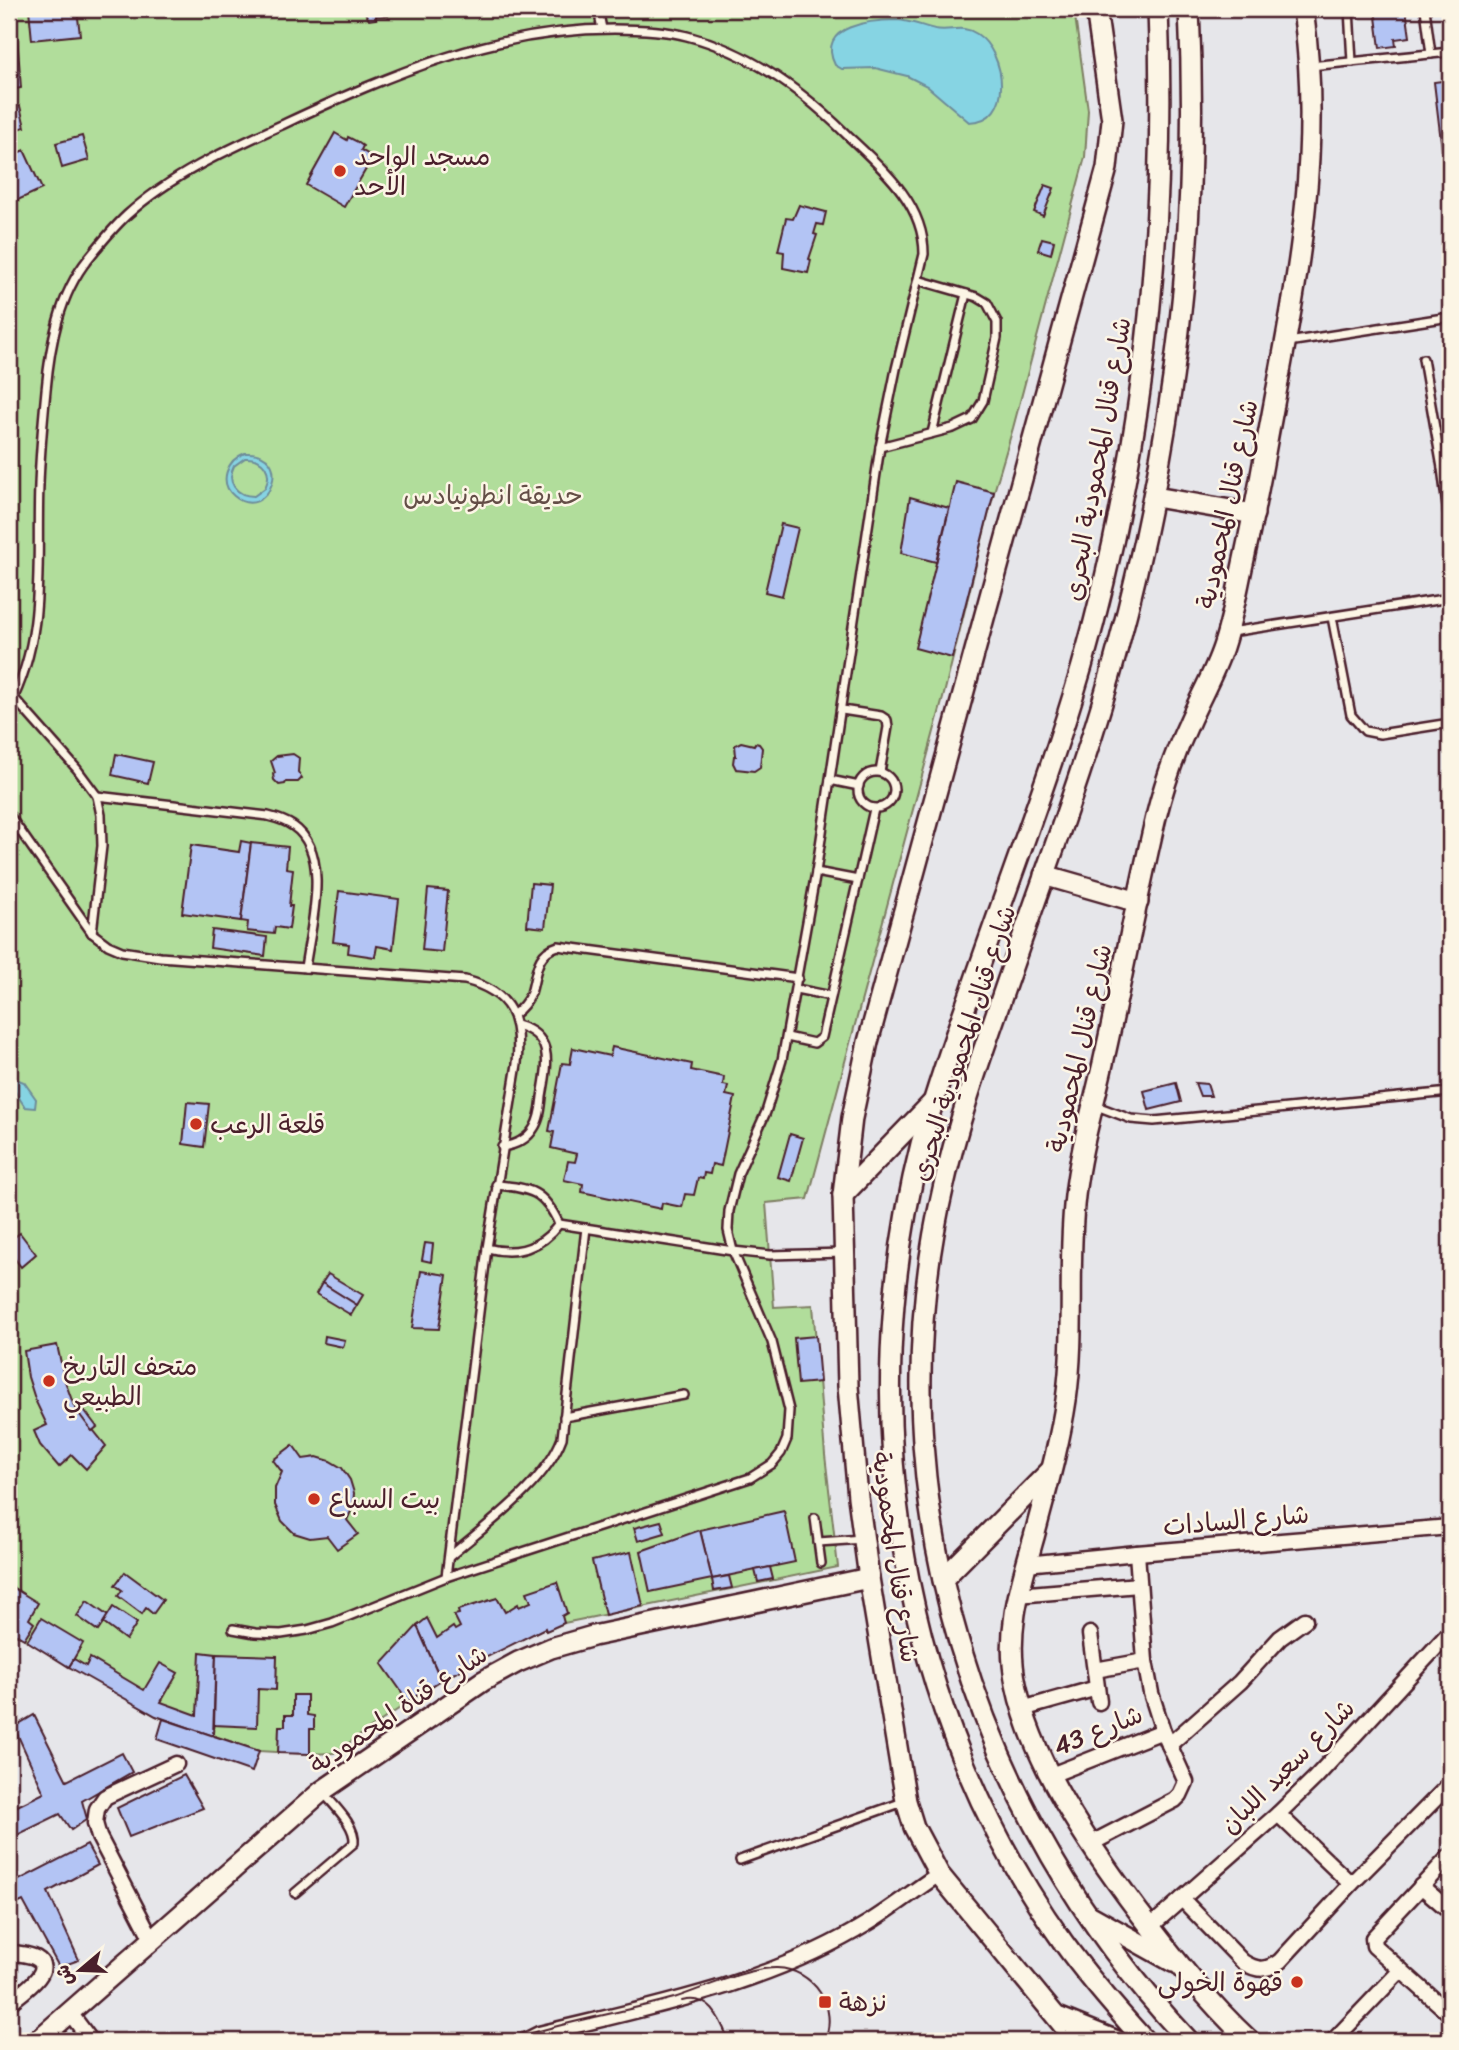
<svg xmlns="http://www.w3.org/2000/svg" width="1459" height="2050" viewBox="0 0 1459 2050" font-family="Sriracha,'Playpen Sans Arabic',sans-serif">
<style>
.green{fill:#b1dd9b;stroke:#7e7e63;stroke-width:2}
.water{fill:#86d4e3;stroke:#6e8c99;stroke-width:2;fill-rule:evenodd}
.building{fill:#b3c4f4;stroke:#4a1f2b;stroke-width:2}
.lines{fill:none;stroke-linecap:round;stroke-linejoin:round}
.lane-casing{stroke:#4a1f2b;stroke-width:12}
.street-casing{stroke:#4a1f2b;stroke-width:19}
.secondary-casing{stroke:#4a1f2b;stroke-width:24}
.lane{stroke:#fcf5e5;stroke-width:7}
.street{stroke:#fcf5e5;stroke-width:14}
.secondary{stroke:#fcf5e5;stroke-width:19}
.tram{stroke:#4a1f2b;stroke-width:2}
.poi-dot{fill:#c8321e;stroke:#fcf5e5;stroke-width:2.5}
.labels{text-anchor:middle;stroke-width:5;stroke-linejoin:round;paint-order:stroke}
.poi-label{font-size:26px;fill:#4a1f2b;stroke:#fcf5e5;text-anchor:start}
.street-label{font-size:26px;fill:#4a1f2b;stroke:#fcf5e5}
.park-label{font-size:26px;fill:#644e47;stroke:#fcf5e5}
</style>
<rect width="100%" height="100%" fill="#e6e6ea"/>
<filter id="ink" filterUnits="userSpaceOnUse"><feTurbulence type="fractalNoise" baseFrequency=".0143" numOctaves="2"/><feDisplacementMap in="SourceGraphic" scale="14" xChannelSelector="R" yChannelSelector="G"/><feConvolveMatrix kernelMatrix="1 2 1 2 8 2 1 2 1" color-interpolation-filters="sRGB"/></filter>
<g filter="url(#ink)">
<!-- green -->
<path class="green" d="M9,9H1074L1088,110L1085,157L1013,428L994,492L943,698L808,1199L766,1203L774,1307L813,1305L825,1455L838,1567L564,1623L546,1631L544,1628L441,1680L334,1753L310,1754L259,1751L156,1716L9,1630Z"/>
<!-- water -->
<g class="water">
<path d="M897,20C911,21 922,26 935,29C951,32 962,24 977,34C1006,53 1015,122 969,122L927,86L907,76L875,68L842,69L835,65C815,25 873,20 897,20Z"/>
<path d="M245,453C297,450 268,525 234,496C218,482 227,460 245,453ZM245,458C264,457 273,472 265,488L254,496C236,496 226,482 234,466Z"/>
<path d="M16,1079L24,1082L36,1099L35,1108L25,1107L14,1090L13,1082Z"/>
</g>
<!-- building -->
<g class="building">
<path d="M9,9H15L21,88L9,90Z"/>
<path d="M29,9H77L80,35L32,40Z"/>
<path d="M363,9H391L392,11L388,16H376V19L369,20Z"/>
<path d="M1375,9H1406L1410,37L1395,39L1396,46L1380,48Z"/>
<path d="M1450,80V217L1434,82Z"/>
<path d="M20,106L25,127L9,131V109Z"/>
<path d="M335,133L347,140L348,137L356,141L363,146L361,150L373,157L344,207L306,185Z"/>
<path d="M82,136L89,160L62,168L56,143Z"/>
<path d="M24,150L42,189L9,204V157Z"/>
<path d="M1045,185L1054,188L1043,216L1034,212Z"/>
<path d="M799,205L826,212L823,225L817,224L814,234L817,235L809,259L811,260L808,273L783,268L784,252L778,251L786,218L793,219Z"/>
<path d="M1042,238L1054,241L1051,254L1038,250Z"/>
<path d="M956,482L994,492L952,658L915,648Z"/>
<path d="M910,497L949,508L936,562L901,553Z"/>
<path d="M781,524L798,528L782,596L765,592Z"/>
<path d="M741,742L754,745L755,743L759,744L762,748L760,767L754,771L736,769L733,763L734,756H736L735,745Z"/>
<path d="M116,754L153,762L148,783L112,775Z"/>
<path d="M293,754L299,758L298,772L302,778L298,782H286L285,784L279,785L274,780L273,774L275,773L271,761L277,756Z"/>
<path d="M241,841L251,843L241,921L182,913L191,845L239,852Z"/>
<path d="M251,843L288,847L286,868L293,869L289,906H292L289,929L275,927L274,934L247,931L248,922L241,921Z"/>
<path d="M531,883L550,885L545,928L527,926Z"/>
<path d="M428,889L448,891L442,952L422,950Z"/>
<path d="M339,891L399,899L393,949L377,946L375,957L348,953L349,944L333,942Z"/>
<path d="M212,930L267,937L265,956L210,948Z"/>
<path d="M612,1047L692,1064L691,1070L724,1077L723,1085L728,1086L726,1095L735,1097L721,1166L712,1164L710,1174L704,1173L703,1179L698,1178L694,1195L685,1194L682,1207L662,1203L661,1209L582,1192L583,1184L564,1180L568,1161L575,1162L577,1154L551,1148L554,1132L549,1131L562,1063L570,1064L573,1048L610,1056Z"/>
<path d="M1176,1083L1181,1102L1149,1110L1144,1091Z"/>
<path d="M1195,1083L1207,1084L1211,1096H1200Z"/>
<path d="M187,1102L209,1104L204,1147L183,1144Z"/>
<path d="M790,1134L803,1138L791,1181L778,1177Z"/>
<path d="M20,1233L36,1254L21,1267L9,1251V1241Z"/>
<path d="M425,1243L433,1244L431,1262L422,1260Z"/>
<path d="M421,1271L447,1275L439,1329L412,1328Z"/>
<path d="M328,1274L363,1295L357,1305L322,1283Z"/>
<path d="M322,1283L357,1305L351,1315L316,1294Z"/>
<path d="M325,1336L345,1340L343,1347L324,1343Z"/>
<path d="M816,1336L820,1382L798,1384L794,1338Z"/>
<path d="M57,1345L65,1381L74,1406L106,1446L86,1469L72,1455L59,1467L40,1445L34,1431L47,1425L36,1402L28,1377L24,1351Z"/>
<path d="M82,1407L97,1427L92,1431L77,1411Z"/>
<path d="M293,1445L303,1459L317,1457L330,1461L342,1468L350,1480L354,1493L353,1507L347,1520L358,1534L337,1549L327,1536L310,1538L294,1533L282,1521L275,1505V1488L282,1472L273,1460Z"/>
<path d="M784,1511L795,1562L712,1579L700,1530Z"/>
<path d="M661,1521L665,1533L638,1541L634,1528Z"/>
<path d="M700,1530L712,1579L650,1592L641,1551Z"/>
<path d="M631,1552L643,1606L605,1615L592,1561Z"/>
<path d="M770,1567L773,1579L758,1582L755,1570Z"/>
<path d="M125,1572L163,1600L153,1614L146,1608L142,1614L118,1596L122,1590L115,1585Z"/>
<path d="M729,1576L732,1588L714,1591L712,1579Z"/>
<path d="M557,1582L567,1613L562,1616L564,1623L546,1631L545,1628L445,1678L442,1671L438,1673L417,1626L427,1618L437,1638L453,1627L455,1630L460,1627L454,1615L459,1614L458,1610L497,1598L505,1612L518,1604L519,1607L531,1602L527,1592Z"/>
<path d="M9,1585L38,1603L29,1619L34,1623L24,1639L9,1630Z"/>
<path d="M87,1601L108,1616L98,1631L77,1616Z"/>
<path d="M113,1607L137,1623L126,1640L103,1623Z"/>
<path d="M41,1618L83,1643L69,1667L27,1641Z"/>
<path d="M417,1626L441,1680L408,1701L382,1664Z"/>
<path d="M200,1652L216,1654L213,1736L156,1716L69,1667L74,1659L86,1666L90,1658L144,1690L160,1663L178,1673L161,1702L197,1715Z"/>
<path d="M216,1654L277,1656L276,1690L258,1689L257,1727L214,1725Z"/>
<path d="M293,1695H307V1715L314,1716V1729H310V1754L278,1753L279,1726H285V1715H293Z"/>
<path d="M34,1715L67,1781L122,1753L132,1772L82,1801L87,1819L71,1830L60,1814L9,1839V1810L44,1793L14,1727Z"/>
<path d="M163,1719L259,1751L252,1772L157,1739Z"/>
<path d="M184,1775L203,1808L129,1837L117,1808Z"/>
<path d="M87,1845L98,1865L48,1892L79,1960L59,1967L23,1901L9,1908V1885Z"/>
</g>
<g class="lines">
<!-- lane casing -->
<g class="lane-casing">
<g id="lane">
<path d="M598,9L602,29"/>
<path d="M1349,9L1352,62"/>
<path d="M1425,9L1431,54"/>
<path d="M1310,66L1450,52"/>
<path d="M1288,342L1450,317"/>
<path d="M1423,359L1442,468"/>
<path d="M932,433L966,294"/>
<path d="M880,447L953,428L972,419L983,401L997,338V322L987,303L977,297L918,280"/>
<path d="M1450,466L1442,468L1450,530"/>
<path d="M1332,617L1351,715L1365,731L1380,734L1450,723"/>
<path d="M1231,632L1450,598"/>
<path d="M14,698L77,769L97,796L101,815L102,846L92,933"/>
<path d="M9,707C47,634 36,563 39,485C40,453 43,421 46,390C50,345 59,295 88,259C100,244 113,228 127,215C172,174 231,148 286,123C391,74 495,29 614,29C638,29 664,30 687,36C750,52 802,90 847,135C882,168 924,203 924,254L896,369L880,447L816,872L782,1060L766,1112L738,1174L729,1211L728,1230L733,1251L772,1342L789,1410L787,1439L781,1453L772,1464L750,1478L446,1577L332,1623L307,1630L281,1634L255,1633L233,1629"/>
<path d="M842,710L881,716L887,720L888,727L880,772"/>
<circle cx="876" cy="790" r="18"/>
<path d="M830,780L859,786"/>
<path d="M97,796L268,816C276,818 286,821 293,826C333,853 310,929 305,968"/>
<path d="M9,815L92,933L108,945L122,951L160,957L465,980C512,992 521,1019 517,1064L487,1248L446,1577"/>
<path d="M816,872L858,880"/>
<path d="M796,989L831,996"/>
<path d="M513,1015C521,1009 527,1002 531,993C537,974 535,953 558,946L798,978"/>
<path d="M787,1037L814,1043L822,1037L874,809"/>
<path d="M1094,1105L1131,1119L1154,1121L1450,1092"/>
<path d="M502,1147C515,1145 527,1140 534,1128C540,1119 541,1107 542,1097C547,1066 556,1035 516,1025"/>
<path d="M496,1185C531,1188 544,1191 559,1224"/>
<path d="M559,1224L733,1251L770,1255L844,1253"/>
<path d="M487,1248C516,1256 541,1248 559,1224"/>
<path d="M564,1417L684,1395"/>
<path d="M815,1518L821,1563"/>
<path d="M818,1542L863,1539"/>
<path d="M449,1557C486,1525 545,1484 562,1438L586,1228"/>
<path d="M740,1860L906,1801"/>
<path d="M295,1893L354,1843C356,1825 333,1805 322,1791"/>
</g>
</g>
<!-- street casing -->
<g class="street-casing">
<g id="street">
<path d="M1026,1564L1137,1553L1450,1527"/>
<path d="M1017,1595L1139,1585"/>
<path d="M1090,1634L1099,1702"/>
<path d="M1095,1670L1145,1661"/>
<path d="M1022,1709L1097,1688"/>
<path d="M1169,1745L1240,1682L1280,1638L1305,1620"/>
<path d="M1051,1775L1163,1731"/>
<path d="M1278,1814L1351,1884"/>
<path d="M1090,1844L1175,1800L1180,1795L1186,1782L1163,1731L1151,1693L1145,1661L1137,1553"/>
<path d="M1450,1856L1373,1938L1374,1946L1450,2014"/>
<path d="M1421,1886L1450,1911"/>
<path d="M1182,1899L1243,1962C1257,1971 1267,1971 1280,1961L1351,1884L1450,1784"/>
<path d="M1150,1927L1278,1814L1315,1778L1450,1632"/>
<path d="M153,1941L99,1837L95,1823L97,1809L105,1797L176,1764"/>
<path d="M9,1952C17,1954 29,1954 36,1958C58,1970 18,1995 9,2003"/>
<path d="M70,2013L91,2041"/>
<path d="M525,2041L539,2034C650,2007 769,1984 868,1923C892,1908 915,1890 939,1874"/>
<path d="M1333,2041L1401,1970"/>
</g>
</g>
<!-- secondary casing -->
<g class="secondary-casing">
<g id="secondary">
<path d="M1155,497L1254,514"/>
<path d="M1044,875L1138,902"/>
<path d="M843,1195L932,1103"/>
<path d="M943,1579L1051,1470"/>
<path d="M1089,1915L1173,1962"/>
<path d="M1060,2018L1117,2041"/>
<path d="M37,2041L322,1791L483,1681L518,1662L551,1648L593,1636L869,1578"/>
<path d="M1076,2041L939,1874L914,1827L906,1801L869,1578L858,1497L848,1386L843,1195L852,1118L868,1042L1107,168L1112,120L1096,9"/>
<path d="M1145,2041C1116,2009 1088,1977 1063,1942C900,1713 852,1414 921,1144C935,1092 953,1041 971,991C1008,883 1050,776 1082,666C1143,452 1167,231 1158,9"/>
<path d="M1189,2041C977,1817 872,1493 943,1189C956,1129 976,1071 996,1014C1037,892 1085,771 1118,647C1175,434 1200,229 1189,9"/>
<path d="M1250,2041C1208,2002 1173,1957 1138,1911C1090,1847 1032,1763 1016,1684C1005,1633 1020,1586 1034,1537C1046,1491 1059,1447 1066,1400C1076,1331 1067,1265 1075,1196C1080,1149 1094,1105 1104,1059C1122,979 1137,897 1156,817C1164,785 1174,755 1188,725C1199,699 1214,674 1223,647C1231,623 1236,598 1241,573C1251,528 1260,482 1268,436C1295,290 1324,158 1303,9"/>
</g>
</g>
<!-- lane -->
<use href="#lane" class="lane"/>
<!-- street -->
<use href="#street" class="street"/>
<!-- secondary -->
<use href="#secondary" class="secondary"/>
<!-- tram -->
<g class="tram">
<path d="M682,2001C711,1994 720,2019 729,2041"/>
<path d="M521,2041L532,2033C579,2019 627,2011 674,1998C702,1989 749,1967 777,1968C813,1969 840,2008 824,2041"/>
</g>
</g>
</g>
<!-- markers -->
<g class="poi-dot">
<circle cx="340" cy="171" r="7"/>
<circle cx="196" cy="1124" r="7"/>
<circle cx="49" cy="1381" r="7"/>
<circle cx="314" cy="1499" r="7"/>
<circle cx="1297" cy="1982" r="7"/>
<rect x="818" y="1995" width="14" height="14" rx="3.5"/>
</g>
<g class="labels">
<!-- poi labels -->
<g class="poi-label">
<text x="354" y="165">مسجد الواحد<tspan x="354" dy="30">الأحد</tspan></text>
<text x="210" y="1133">قلعة الرعب</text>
<text x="63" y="1375">متحف التاريخ<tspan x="63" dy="30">الطبيعي</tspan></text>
<text x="328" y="1508">بيت السباع</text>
<text x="1283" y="1991" text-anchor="end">قهوة الخولى</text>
<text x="839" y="2011">نزهة</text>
</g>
<!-- street labels -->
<g class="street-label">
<text transform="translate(1097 459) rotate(-80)" y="9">شارع قنال المحمودية البحرى</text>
<text transform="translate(1227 504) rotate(-78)" y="9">شارع قنال المحمودية</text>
<text transform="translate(963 1043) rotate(-72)" y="9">شارع قنال المحمودية البحرى</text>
<text transform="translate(1079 1048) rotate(-77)" y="9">شارع قنال المحمودية</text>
<text transform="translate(1236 1520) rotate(-5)" y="9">شارع السادات</text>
<text transform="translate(896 1557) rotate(82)" y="9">شارع قنال المحمودية</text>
<text transform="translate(398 1709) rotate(-34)" y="9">شارع قناة المحمودية</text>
<text transform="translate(1098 1730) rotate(-22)" y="9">شارع 43</text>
<text transform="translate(1287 1766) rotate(-45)" y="9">شارع سعيد اللبان</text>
</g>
<!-- park labels -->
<g class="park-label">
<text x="493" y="504">حديقة انطونيادس</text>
</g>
</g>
<!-- margin -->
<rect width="1459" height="2050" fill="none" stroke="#fcf5e5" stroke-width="35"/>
<rect x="18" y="18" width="1424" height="2015" fill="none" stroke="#4a1f2b" stroke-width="2.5" filter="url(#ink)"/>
<!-- north arrow -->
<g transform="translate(80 1970) rotate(251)" stroke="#fcf5e5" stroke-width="5" paint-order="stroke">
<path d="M0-5L12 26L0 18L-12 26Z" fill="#4a1f2b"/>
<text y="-10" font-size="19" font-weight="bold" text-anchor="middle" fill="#4a1f2b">ش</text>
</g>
</svg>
